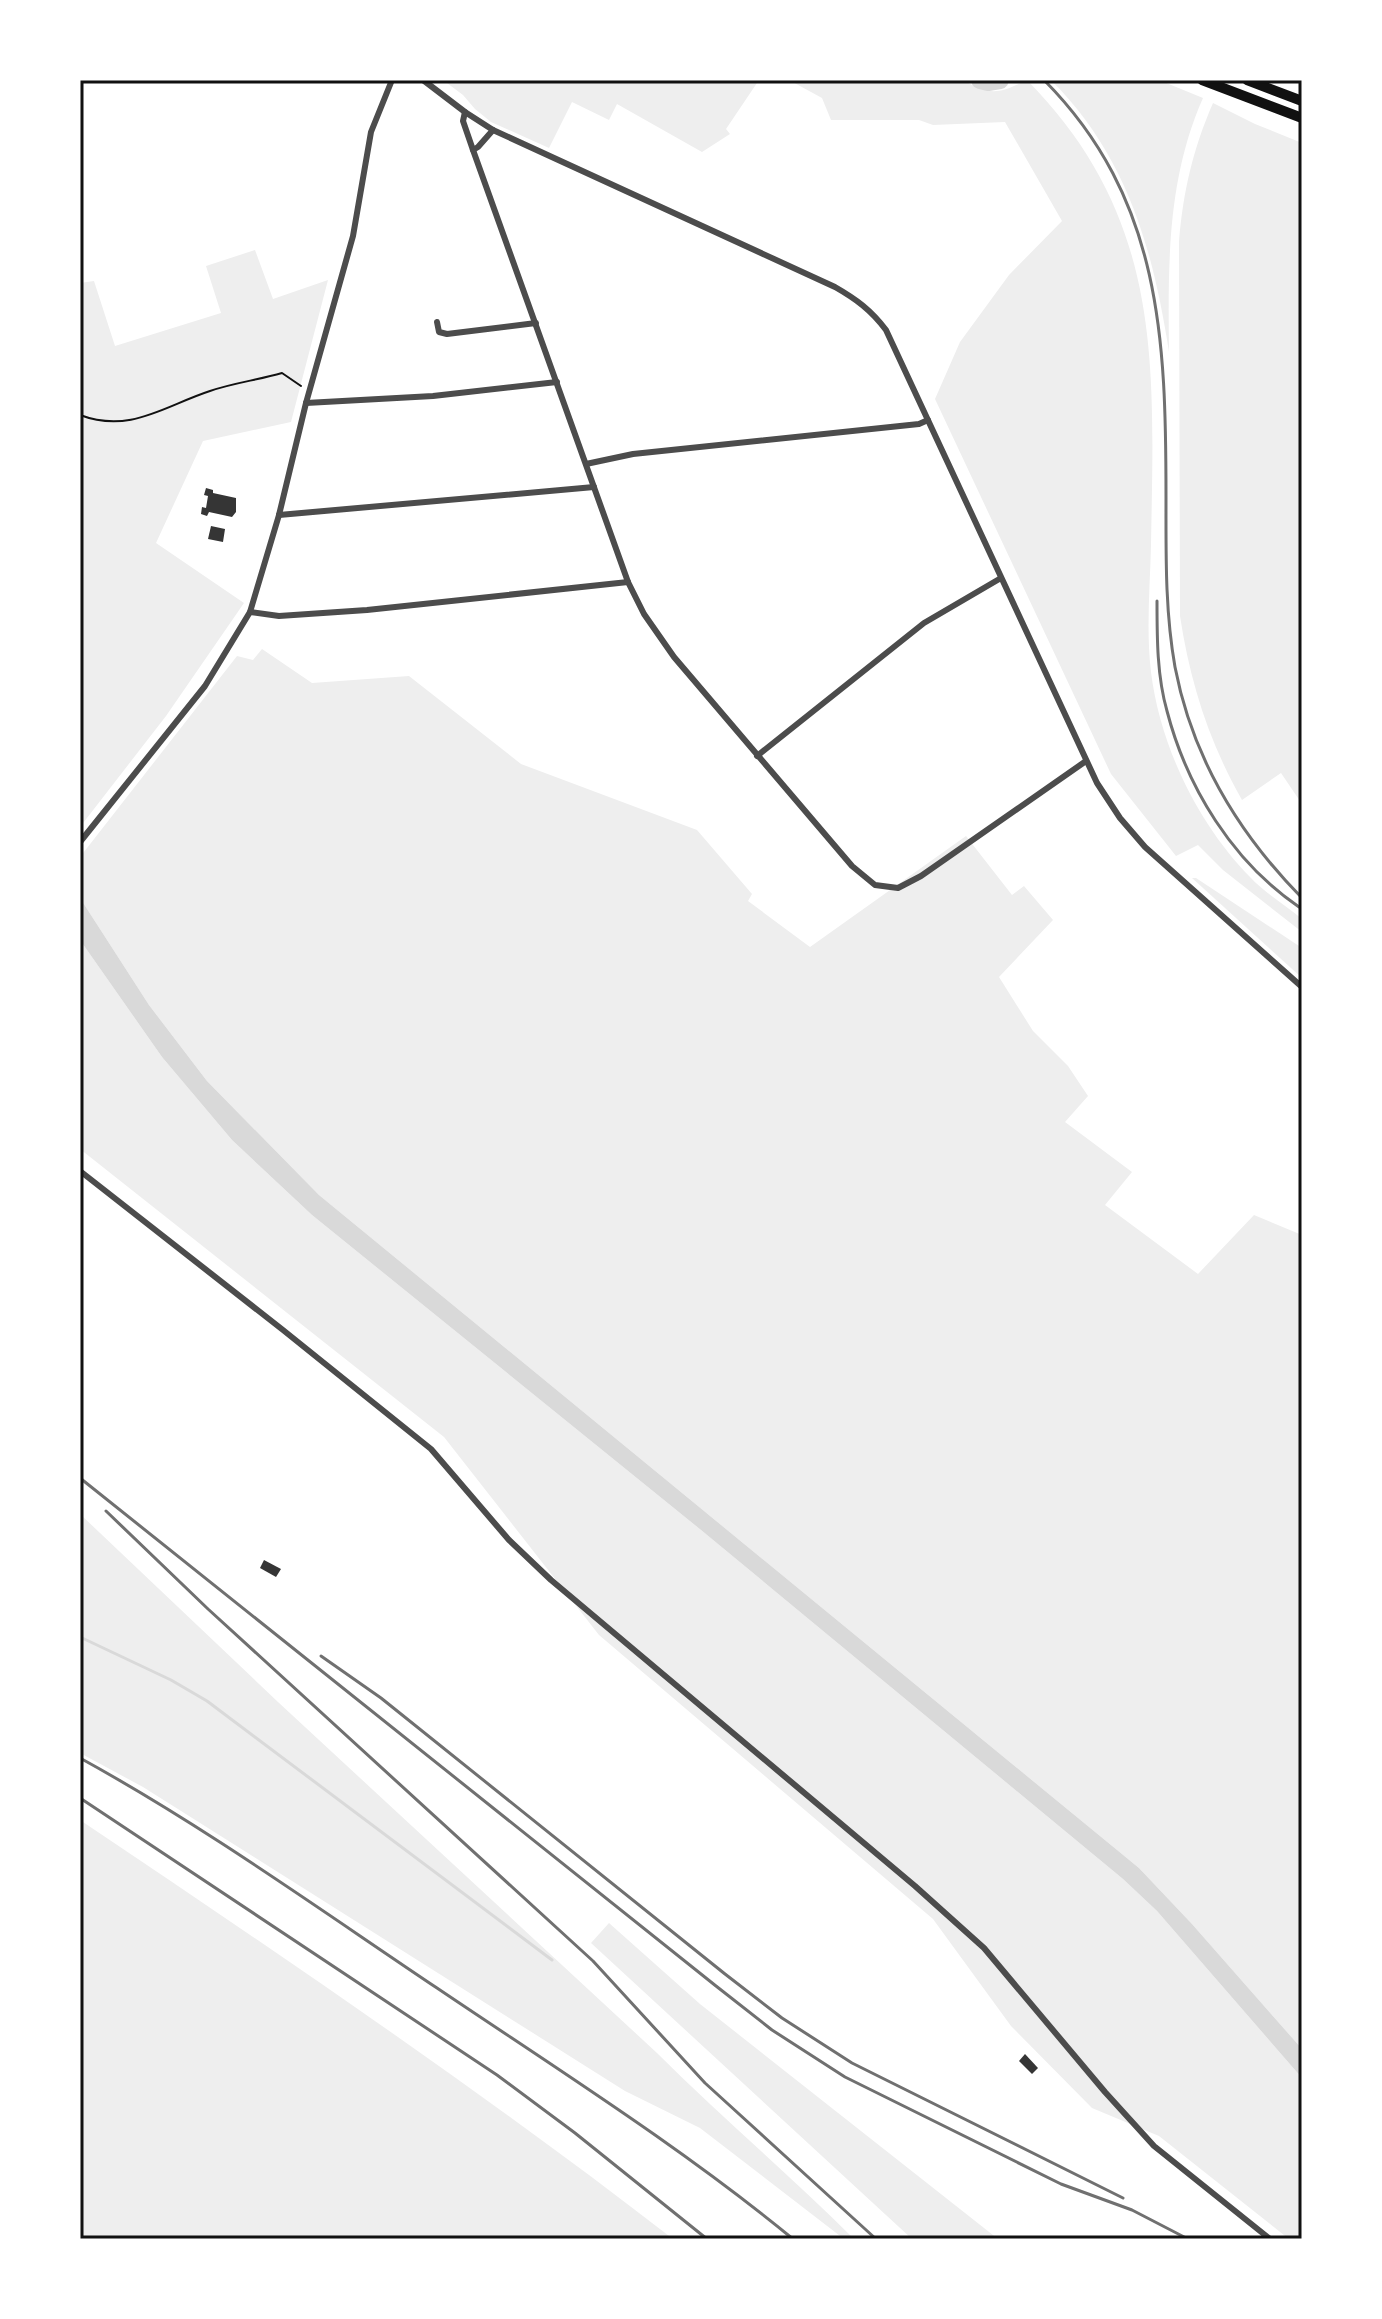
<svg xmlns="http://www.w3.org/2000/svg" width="1382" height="2319" viewBox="0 0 1382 2319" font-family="'Sofia Sans Condensed',sans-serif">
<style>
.green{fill:#eee}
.water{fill:#d9d9d9}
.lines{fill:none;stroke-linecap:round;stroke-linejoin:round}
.stream{stroke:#d9d9d9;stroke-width:3}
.river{stroke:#d9d9d9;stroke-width:18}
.building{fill:#353535}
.path{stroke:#111;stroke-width:2}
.minor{stroke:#4c4c4c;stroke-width:6}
.motorway{stroke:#111;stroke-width:10}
.rail{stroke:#707070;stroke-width:3}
.neatline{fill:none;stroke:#111;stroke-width:3}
</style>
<rect width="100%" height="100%" fill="#fff"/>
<!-- green -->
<g class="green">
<path d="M443,80H759L726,129L730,134L702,152L617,104L609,120L572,102L549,148L491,122L475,109L463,95Z"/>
<path d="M789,80H963C990,96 999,94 1027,80C1164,219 1154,365 1151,545C1150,587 1146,630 1151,672C1160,746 1198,824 1250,877C1265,893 1285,905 1302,919V932L1223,870L1198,845L1176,856L1111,774L935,399L960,342L1009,275L1062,221L1005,122L933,125L919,120H831L822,98Z"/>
<path d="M1051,80H1159L1203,98C1167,179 1168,265 1169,352C1153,249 1127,156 1051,80Z"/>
<path d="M1213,103L1255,124L1302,143V804L1281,773L1242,800C1209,742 1190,682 1180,616L1179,242C1183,192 1193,149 1213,103Z"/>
<path d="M255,250L273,299L328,280L291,422L203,441L156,543L244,603L166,716L80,827V283L94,281L115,346L221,313L206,266Z"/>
<path d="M262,649L312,683L409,676L521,764L697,830L752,894L748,901L810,947L966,836L1012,895L1024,886L1053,920L999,977L1033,1031L1068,1066L1088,1096L1065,1122L1132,1172L1105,1205L1198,1274L1254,1215L1302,1235V2049L1192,1924L1139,1868L319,1195L207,1081L149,1005L80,898V857L237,656L253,660Z"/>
<path d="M1192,878H1196L1302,948V978Z"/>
<path d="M80,940L162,1057L232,1140L312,1215L701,1530L1123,1879L1157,1911L1302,2078V2239H1289L1159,2136L1092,2108L1011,2026L933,1919L599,1635L444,1437L80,1149Z"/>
<path d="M80,1514L278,1702L657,2053C721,2117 790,2175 854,2239H844L700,2128L625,2091L143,1787L80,1753Z"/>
<path d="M80,1820C281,1955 482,2091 673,2239H80Z"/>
<path d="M609,1923L700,2004L998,2239H912L591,1943Z"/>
</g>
<!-- water -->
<path class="water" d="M80,898L149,1005L207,1081L319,1195L1139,1868L1192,1924L1302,2049V2078L1157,1911L1123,1879L701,1530L312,1215L232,1140L162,1057L80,940Z"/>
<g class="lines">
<!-- stream -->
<path class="stream" d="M80,1637L171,1680L207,1701L552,1960"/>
<!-- river -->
<path class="river" d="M980,80L988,82L1000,80"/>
</g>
<!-- building -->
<g class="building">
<path d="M206,488L213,490V493L236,498V512L232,517L209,512L207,516L201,514L202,507L206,508L208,496L204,495Z"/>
<path d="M211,526L225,529L223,542L208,539Z"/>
<path d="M264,1560L281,1569L276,1577L260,1568Z"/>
<path d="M1025,2054L1038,2068L1032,2074L1019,2061Z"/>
</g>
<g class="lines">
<!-- path -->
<path class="path" d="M80,415C130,434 164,406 210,391C233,383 258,380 282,373L301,386"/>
<!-- minor -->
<g class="minor">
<path d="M423,80L465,112L493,130L835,287C856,299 871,310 886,330L1097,783L1120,818L1145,847L1302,987"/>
<path d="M465,112L463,121L473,150L628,582L644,614L674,657L852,866L875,885L898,888L921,876L1086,761"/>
<path d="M473,150L478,147L493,130"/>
<path d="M437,322L439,332L447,334L536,323"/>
<path d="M306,403L433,396L557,382"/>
<path d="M586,464L633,454L919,424L928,420"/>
<path d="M279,515L594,487"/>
<path d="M250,612L279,616L367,610L628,582"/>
<path d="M757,756L924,623L1001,578"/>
<path d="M80,842L205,686L250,612L279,515L306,403L353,236L371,132L392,80"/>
<path d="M80,1171L283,1330L431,1449L509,1540L551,1580L915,1886L984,1948L1105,2092L1154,2146L1270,2239"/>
</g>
<!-- motorway -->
<g class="motorway">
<path d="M1202,80L1302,118"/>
<path d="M1247,80L1302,101"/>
</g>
<!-- rail -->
<g class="rail">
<path d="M1044,80C1162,199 1166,340 1166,498C1166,554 1165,611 1175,667C1192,756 1239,834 1302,898"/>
<path d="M1157,601C1157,638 1157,676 1167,711C1187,788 1233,862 1299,907"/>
<path d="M80,1478L716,1986L772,2030L845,2077L1061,2184L1132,2210L1188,2239"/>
<path d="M106,1511L208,1609L593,1961L705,2083L876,2239"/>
<path d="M321,1656L381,1698L725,1974L782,2018L852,2063L1123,2198"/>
<path d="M80,1758C204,1826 319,1909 437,1988C557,2069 681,2147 793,2239"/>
<path d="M80,1798L497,2075L575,2133L707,2239"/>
</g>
</g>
<!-- border -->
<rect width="1382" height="2319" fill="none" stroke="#ffffff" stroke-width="164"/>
<rect x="82" y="82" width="1218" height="2155" class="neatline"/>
</svg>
